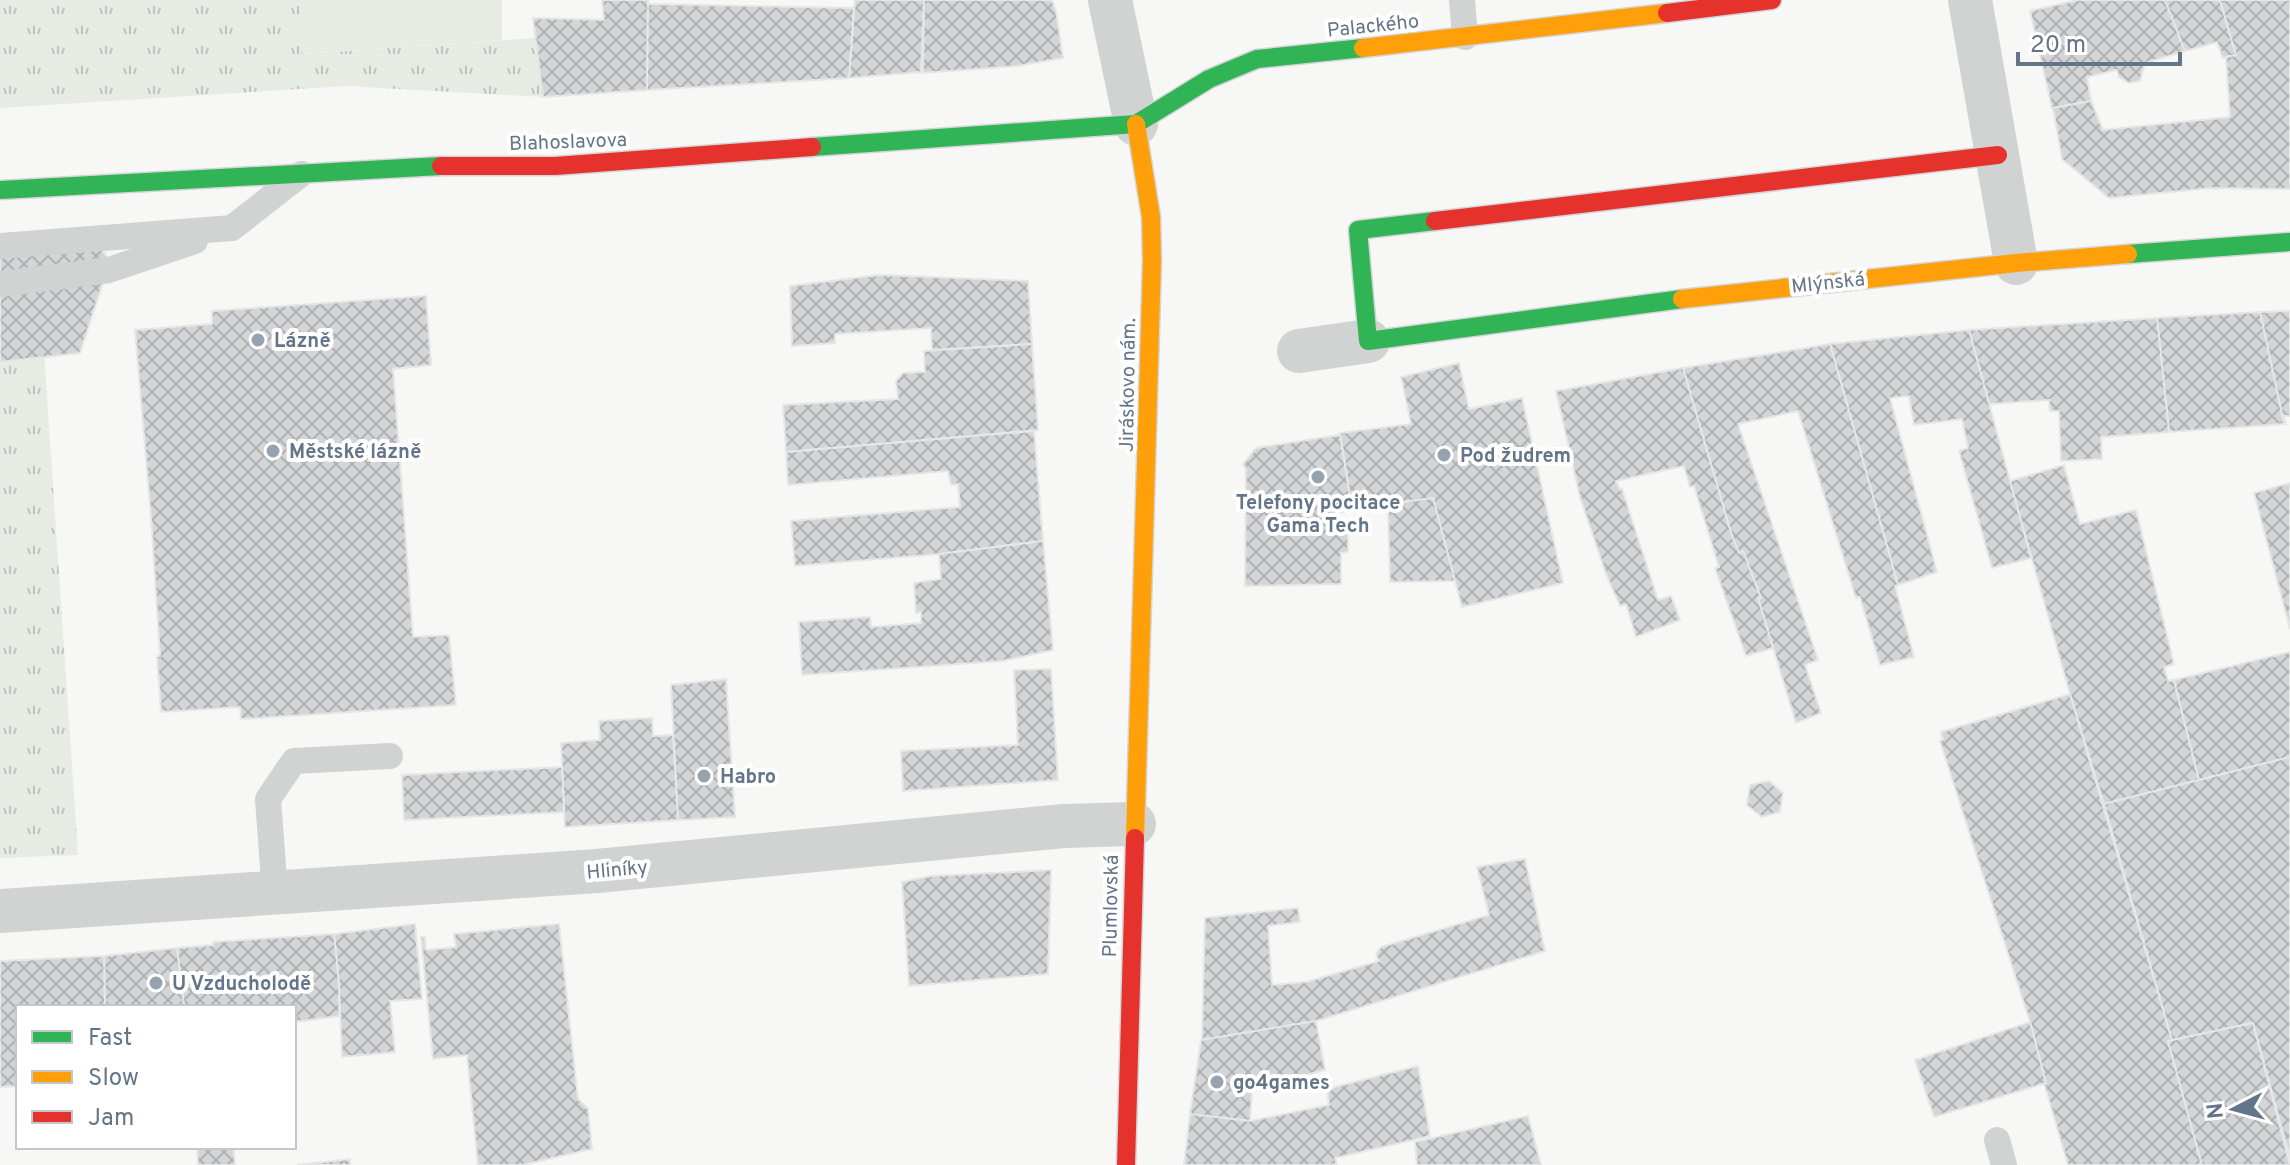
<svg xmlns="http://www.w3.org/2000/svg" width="2290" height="1165" viewBox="0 0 2290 1165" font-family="Overpass,sans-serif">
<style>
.grass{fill:url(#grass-tufts)}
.park{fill:#e6ebe4}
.building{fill:url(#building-cross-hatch);stroke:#e6e6e6;stroke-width:2}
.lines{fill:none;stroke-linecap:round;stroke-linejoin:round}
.fast-casing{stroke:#d3d5d6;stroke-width:21}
.slow-casing{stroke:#d3d5d6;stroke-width:21}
.jam-casing{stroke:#d3d5d6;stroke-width:21}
.lane{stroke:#d1d2d2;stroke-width:26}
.street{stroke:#d1d2d2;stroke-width:44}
.fast{stroke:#30b455;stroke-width:18}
.slow{stroke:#ff9f0a;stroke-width:18}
.jam{stroke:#e5322d;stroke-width:18}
.poi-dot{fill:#97a2af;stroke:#fff;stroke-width:3}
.labels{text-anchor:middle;stroke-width:8;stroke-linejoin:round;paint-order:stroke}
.street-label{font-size:20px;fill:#647589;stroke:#fff}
.poi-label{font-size:20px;font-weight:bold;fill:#647589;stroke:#fff;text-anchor:start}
</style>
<defs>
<pattern id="grass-tufts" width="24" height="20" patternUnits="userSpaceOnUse" patternTransform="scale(2)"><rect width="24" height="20" fill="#e6ebe4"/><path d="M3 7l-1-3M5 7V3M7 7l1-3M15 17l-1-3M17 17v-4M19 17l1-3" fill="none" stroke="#bec3bf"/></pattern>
<pattern id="building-cross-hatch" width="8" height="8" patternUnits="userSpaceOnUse" patternTransform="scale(2)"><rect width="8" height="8" fill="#d4d5d6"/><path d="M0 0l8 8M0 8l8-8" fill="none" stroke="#b0b1b3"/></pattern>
</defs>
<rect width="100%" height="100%" fill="#f7f7f6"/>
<!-- grass -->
<g class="grass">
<path d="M0,0H300L303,54L535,38L543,97L346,86L0,108Z"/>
<path d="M39,279L78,855L0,858V282Z"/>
</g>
<!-- park -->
<path class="park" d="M300,0H502V40L302,54Z"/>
<!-- building -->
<g class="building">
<path d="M602,0H648L647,90L543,97L533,18L604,20Z"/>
<path d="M855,0H924L921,72L849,78Z"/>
<path d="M924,0H1052L1056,11L1063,58L1017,66L923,73Z"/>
<path d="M2078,0H2165L2185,51L2145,63L2140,81L2129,83L2119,77L2117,70L2087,77L2091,101L2052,108L2030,11Z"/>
<path d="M2165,0H2220L2236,55L2223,58L2217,42L2185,51Z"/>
<path d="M2220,0H2290V189L2211,188L2109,198L2062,159L2053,108L2091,101L2103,130L2230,117L2226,57L2236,55Z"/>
<path d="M648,4L854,8L849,78L647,90Z"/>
<path d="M90,233L110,261L80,353L0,362V241Z"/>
<path d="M879,275L1028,281L1032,344L932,350L931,328L835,334V343L792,346L790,286Z"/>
<path d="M426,296L431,365L393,369L413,637L449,635L456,705L241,719L240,707L161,712L157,656H160L151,517L135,330L212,324V311Z"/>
<path d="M2290,311V416H2284L2286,424H2284L2260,312Z"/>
<path d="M2260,312L2284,424L2169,432L2157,318Z"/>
<path d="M2157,318L2169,432L2101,437L2102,459L2061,461L2059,411H2050L2049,400L1989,404L1969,330Z"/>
<path d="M1969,330L2031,558L1992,568L1959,451L1968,448L1962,419L1914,425L1909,396L1890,398L1937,572L1898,585L1830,344Z"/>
<path d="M1032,344L1038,430L786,452L783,405L898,399L896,381L903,373L925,372L924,351Z"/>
<path d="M1830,344L1898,585L1895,586L1914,657L1880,665L1860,597L1856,598L1798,411L1738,424L1818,660L1805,665L1821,713L1796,723L1758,598H1761L1743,551L1739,553L1731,533L1683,368Z"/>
<path d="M1459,363L1469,409L1522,398L1563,583L1462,607L1433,498L1352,508L1340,433L1411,424L1401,377Z"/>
<path d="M1683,368L1731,533L1739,553L1743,551L1761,598H1758L1773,648L1746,656L1715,568L1719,567L1694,486L1690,487L1684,466L1616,481L1620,490L1622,489L1658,600L1671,596L1680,620L1636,637L1626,604L1620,606L1606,574L1580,497L1556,391Z"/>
<path d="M1034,431L1043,541L939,554L795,566L791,521L960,507L958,484L951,485L948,471L788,485L786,452Z"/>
<path d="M1340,435L1352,510L1324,516L1327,524H1340L1348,532V552L1341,553V584L1245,586L1246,469L1243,464L1256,448Z"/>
<path d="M2064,465L2080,524L2136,510L2174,664L2164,667L2168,681L2174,680L2199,780L2104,804L2070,694L2010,481Z"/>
<path d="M2290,483V629L2254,493Z"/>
<path d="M1433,498L1455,581L1390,582L1388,504Z"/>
<path d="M1043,541L1053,650L1002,661L802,675L799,622L870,617L871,627L921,623V612L916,613L914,583L941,579L939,554Z"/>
<path d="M2290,652V757L2199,780L2174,680Z"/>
<path d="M1051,669L1058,780L903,791L901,751L1018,745L1014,670Z"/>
<path d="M726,679L735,817L678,820L671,685Z"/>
<path d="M2070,694L2172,1040L2168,1041L2202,1165H2068L2044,1083H2046L2030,1022L1940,741L1943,739L1941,732Z"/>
<path d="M652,718L653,736L673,735L678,820L565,827L561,743L600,740L599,721Z"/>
<path d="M2290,757V1158L2253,1023L2172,1040L2104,804Z"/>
<path d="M562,767L564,812L404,820L402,775Z"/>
<path d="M1769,781L1783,793L1780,812L1762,817L1747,805L1750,785Z"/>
<path d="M1525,859L1545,951L1316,1021L1202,1040L1205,918L1298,908L1300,922L1268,926L1272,985L1306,982L1379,961L1376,954L1381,947L1489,915L1477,867Z"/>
<path d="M1051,870L1048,974L909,986L902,882L931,876Z"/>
<path d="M415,924L422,999L390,1001L395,1052L342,1057L339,984L334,934Z"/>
<path d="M559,924L578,1099L588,1109L592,1149L522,1165H478L467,1055L433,1059L421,937H425L426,950L456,947L454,934Z"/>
<path d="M334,934L339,984V1016L294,1022V1007H184L177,948L213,945V942Z"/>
<path d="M177,948L184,1007H105L104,956Z"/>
<path d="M104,956L105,1007H18V1086L0,1087V961Z"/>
<path d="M1316,1021L1325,1070L1252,1089L1250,1121L1190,1114L1201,1040Z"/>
<path d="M2030,1022L2046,1083L1934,1117L1915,1060Z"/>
<path d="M2253,1023L2290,1165H2202L2168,1041Z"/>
<path d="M1418,1066L1430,1136L1335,1158L1337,1164L1330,1165H1184L1190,1114L1250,1121L1329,1105L1327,1089Z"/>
<path d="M1528,1116L1541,1165H1417L1415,1142Z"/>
<path d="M197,1147H233L235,1165H198Z"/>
<path d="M350,1159V1165H297Z"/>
</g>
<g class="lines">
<!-- fast casing -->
<g class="fast-casing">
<g id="fast">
<path d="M812,147L1136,124L1209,79L1257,59L1363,48"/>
<path d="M0,190L441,166"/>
<path d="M1435,221L1358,230L1368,341L1682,299"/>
<path d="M2128,254L2290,242"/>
</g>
</g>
<!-- slow casing -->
<g class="slow-casing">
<g id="slow">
<path d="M1363,48L1667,13"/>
<path d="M1682,299L2016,263L2128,254"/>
<path d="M1135,838L1152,261L1151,217L1136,124"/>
</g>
</g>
<!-- jam casing -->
<g class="jam-casing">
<g id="jam">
<path d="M1667,13L1772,0"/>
<path d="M441,166H555L812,147"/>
<path d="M1435,221L1998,155"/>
<path d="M1126,1165L1135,838"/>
</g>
</g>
<!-- lane -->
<g class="lane">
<path d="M1462,0L1465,37"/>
<path d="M0,246L232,228L301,174"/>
<path d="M0,284L109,270L195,241"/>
<path d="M275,894L268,799L294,761L390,756"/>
<path d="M1997,1140L2004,1165"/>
</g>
<!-- street -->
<g class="street">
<path d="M1110,0L1136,124"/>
<path d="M1970,0L2016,263"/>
<path d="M1299,351L1368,341"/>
<path d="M0,911L597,871L1064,826L1134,824"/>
</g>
<!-- fast -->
<use href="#fast" class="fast"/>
<!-- slow -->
<use href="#slow" class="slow"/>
<!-- jam -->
<use href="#jam" class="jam"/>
</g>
<!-- markers -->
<g class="poi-dot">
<circle cx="258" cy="340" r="8"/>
<circle cx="273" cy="451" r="8"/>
<circle cx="1444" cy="455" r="8"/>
<circle cx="1318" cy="477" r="8"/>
<circle cx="704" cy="776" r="8"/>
<circle cx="156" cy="983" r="8"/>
<circle cx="1217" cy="1082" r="8"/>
</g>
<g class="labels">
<!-- street labels -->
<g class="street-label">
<text transform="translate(1373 25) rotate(-6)" y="7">Palackého</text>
<text transform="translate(568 141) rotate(-2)" y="7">Blahoslavova</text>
<text transform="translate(1828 282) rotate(-6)" y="7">Mlýnská</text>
<text transform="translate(1127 385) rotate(-89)" y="7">Jiráskovo nám.</text>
<text transform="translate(617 869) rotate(-5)" y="7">Hliníky</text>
<text transform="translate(1110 906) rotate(-89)" y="7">Plumlovská</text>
</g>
<!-- poi labels -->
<g class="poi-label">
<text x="274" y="347">Lázně</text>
<text x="289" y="458">Městské lázně</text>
<text x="1460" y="462">Pod žudrem</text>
<text x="1318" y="509" text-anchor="middle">Telefony pocitace<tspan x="1318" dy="23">Gama Tech</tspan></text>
<text x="720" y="783">Habro</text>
<text x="172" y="990">U Vzducholodě</text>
<text x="1233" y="1089">go4games</text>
</g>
</g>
<!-- legend -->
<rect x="16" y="1005" width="280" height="144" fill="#ffffff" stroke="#c1c8d0" stroke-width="2"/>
<rect x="32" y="1031" width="40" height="12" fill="#30b455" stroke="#c1c8d0" stroke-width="2"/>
<text x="88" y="1045" font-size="24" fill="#647589">Fast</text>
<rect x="32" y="1071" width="40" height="12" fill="#ff9f0a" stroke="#c1c8d0" stroke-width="2"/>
<text x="88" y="1085" font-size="24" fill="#647589">Slow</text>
<rect x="32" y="1111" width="40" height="12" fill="#e5322d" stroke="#c1c8d0" stroke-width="2"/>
<text x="88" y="1125" font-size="24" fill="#647589">Jam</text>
<!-- north arrow -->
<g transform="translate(2234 1109) rotate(264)" stroke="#ffffff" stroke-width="6" paint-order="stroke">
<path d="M0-6L14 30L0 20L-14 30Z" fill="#647589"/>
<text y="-12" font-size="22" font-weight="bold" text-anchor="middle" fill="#647589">N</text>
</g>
<!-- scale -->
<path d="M2018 52v12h162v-12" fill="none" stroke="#647589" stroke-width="4"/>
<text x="2030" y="52" font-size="24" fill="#647589" stroke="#ffffff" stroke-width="6" paint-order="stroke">20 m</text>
</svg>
